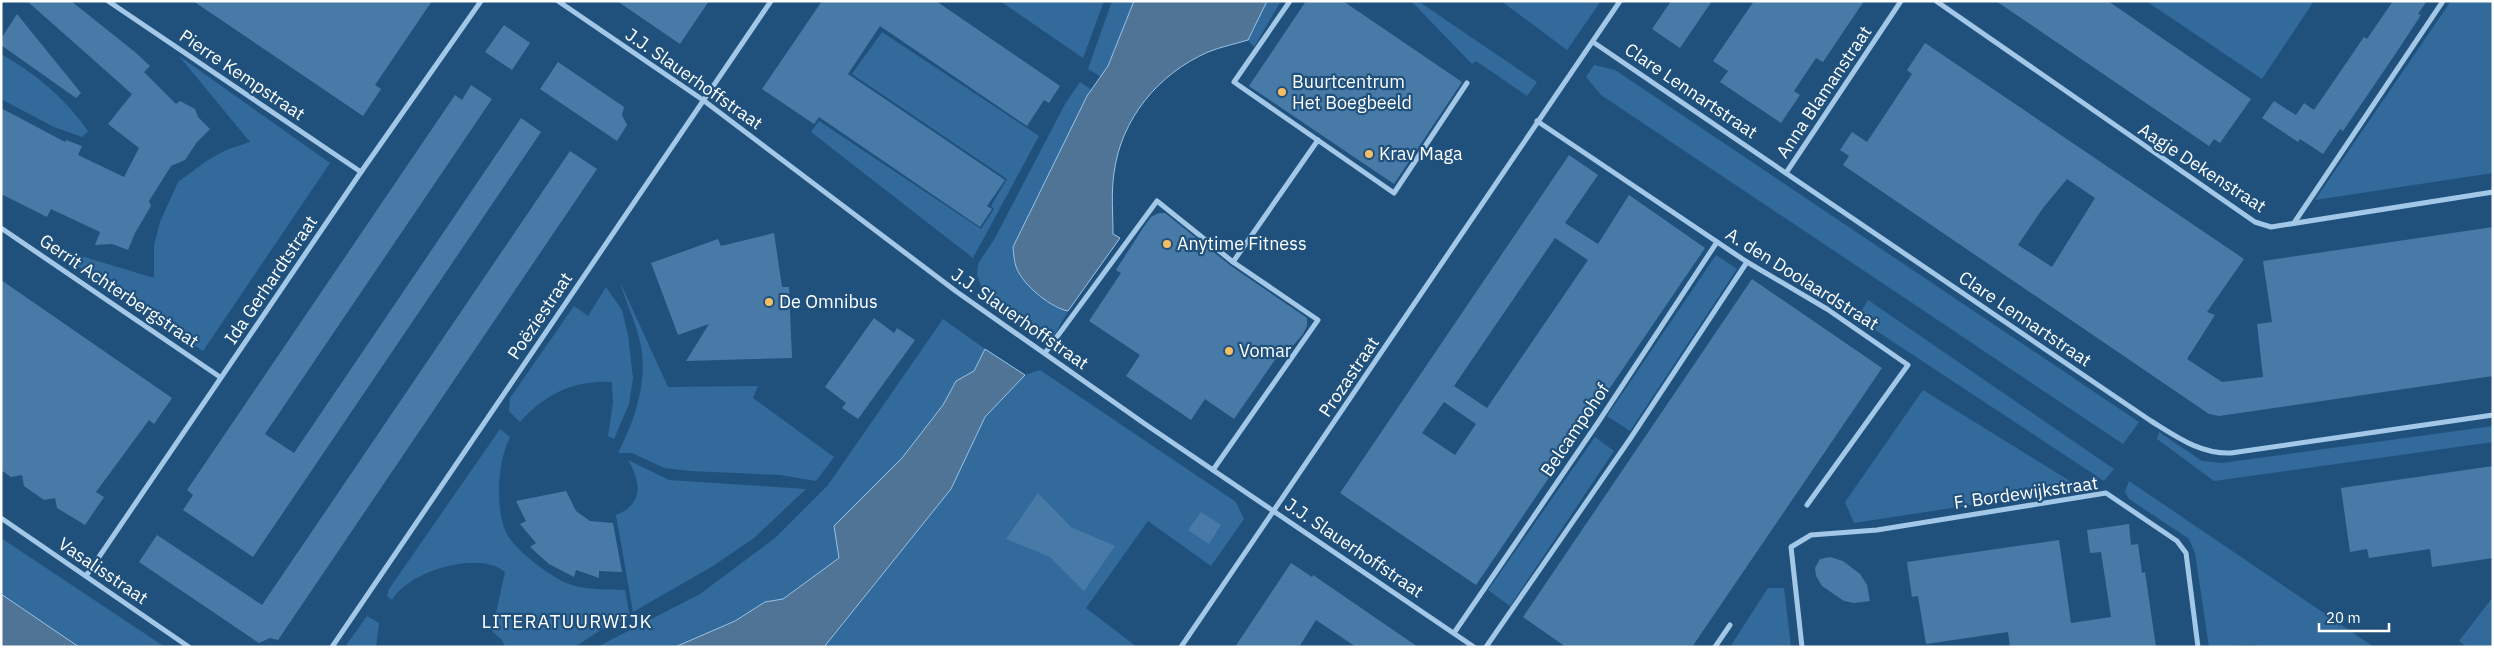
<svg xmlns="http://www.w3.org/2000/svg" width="2494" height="648" viewBox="0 0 2494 648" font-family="'IBM Plex Sans',sans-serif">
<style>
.green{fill:#326a9c}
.water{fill:#507496;stroke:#97c4e8}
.building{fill:#487aa7;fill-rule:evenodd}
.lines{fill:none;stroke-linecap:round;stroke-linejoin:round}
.street{stroke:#a3c8e7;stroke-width:5}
.poi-dot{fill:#f5be63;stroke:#20517d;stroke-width:2}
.labels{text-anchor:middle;stroke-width:4.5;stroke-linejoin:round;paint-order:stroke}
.street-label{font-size:18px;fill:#fff;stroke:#20517d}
.poi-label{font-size:18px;fill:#fff;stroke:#20517d;text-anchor:start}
.neighbourhood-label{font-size:19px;letter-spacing:1px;fill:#fff;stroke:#20517d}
</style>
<rect width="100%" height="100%" fill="#20517d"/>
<!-- green -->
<g class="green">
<path d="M1000,1H1104L1083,58Z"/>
<path d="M1112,1H1134L1108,66L1101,77L1088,69Z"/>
<path d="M1267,1H1281L1254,47L1248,40Z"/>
<path d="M1411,1H1418L1537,82L1527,96L1476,61L1472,64Z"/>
<path d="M1501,1H1601L1567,50Z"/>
<path d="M2146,1H2314L2262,79Z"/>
<path d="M2451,1H2493V173L2315,200Z"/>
<path d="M882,32L1039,136L973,258L811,132L819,121L981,229L994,209L991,206L1007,179L852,74Z"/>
<path d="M1,54C35,73 65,98 88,131L82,137L54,127L1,99Z"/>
<path d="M179,56L330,163L203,351L48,246L154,278V245L160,222L178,182L208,160L226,150L250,142Z"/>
<path d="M1594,65L1615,70L2139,422L2123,444L1601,95L1586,77Z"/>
<path d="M1080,82L1092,90L1013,247C1014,256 1014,265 1019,274C1027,288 1052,307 1068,311L1052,339L982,288L977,275L978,264L995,238L1065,104Z"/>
<path d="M1716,255L1737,269L1630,431L1607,416Z"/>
<path d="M620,282L668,387L758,386L753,398L834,457L816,481L781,475L690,471L664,468L632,453H618C634,422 646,387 642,353C639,328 627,306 620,282Z"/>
<path d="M606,287L622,310L628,335L633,378L629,404L614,439L608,436L613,403L612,382C574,380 545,394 520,422L509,411L510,398L574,306L588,316Z"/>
<path d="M1868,300L2114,469L2104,481L1857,318Z"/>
<path d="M943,319L985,349L974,371L956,381L943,405L902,458L834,526L839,558L783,599L765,602L735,621L675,647H597L700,594L775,538L828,485Z"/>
<path d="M1040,370L1236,502L1244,519L1211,566L1148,521L1086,608L1137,647H824L951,489L985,417L1025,375Z"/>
<path d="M1923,390L2081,488L1854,523L1845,502Z"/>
<path d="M2493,426V442L2214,481L2157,439L2159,432L2202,461L2222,463Z"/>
<path d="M500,429L510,437C498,460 495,505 505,530C513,550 555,581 575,586C591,590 609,589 625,590L630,617L599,631L575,647H505L502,640L492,631L505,572C479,550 409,571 392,600L387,596L389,589Z"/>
<path d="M1595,437L1614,451L1510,606L1488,590Z"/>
<path d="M628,460L669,480L806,489L754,538L713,566L633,612L616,515C644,504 641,482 628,460Z"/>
<path d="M2129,481L2374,647H2267C2254,643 2224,647 2209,647L2195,553L2189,539L2129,499L2125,492Z"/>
<path d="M1,538L165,647H79L1,594Z"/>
<path d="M1768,588H1784L1791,647H1730Z"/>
<path d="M2493,597V647H2467L2459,641Z"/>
<path d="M367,616L379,623L376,647H345Z"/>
</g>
<!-- water -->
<g class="water">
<path d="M1134,1H1267L1248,40C1235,44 1220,47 1208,52C1158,74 1121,119 1114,173C1111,193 1113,214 1113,234L1120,238L1068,311C1052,308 1027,288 1019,273C1014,265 1014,256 1013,247L1087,96L1108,66Z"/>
<path d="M985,349L1025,375L985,417L951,489L824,647H675L735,621L765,602L783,599L839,558L834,526L902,458L943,405L956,381L974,371Z"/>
<path d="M1,594L79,647H1Z"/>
</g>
<!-- building -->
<g class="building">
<path d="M27,1H71L135,52L150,66L144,72L176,104L180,101L195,109L198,117L210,129L197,142L185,160L171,166L149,201L151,206L135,233L128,250L112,244L95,245L100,232L51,209L47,217L1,194V108L65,142L66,140L82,146L78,155L124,177L139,148L108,124L132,94Z"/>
<path d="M193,1H432L375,85L381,89L363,116Z"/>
<path d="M617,1H709L680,44Z"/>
<path d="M822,1H936L1060,86L1049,103L1044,100L1027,126L880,26L848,74L1005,180L987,206L992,209L980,227L819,117L814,124L762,89Z"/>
<path d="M1306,1H1343L1462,82L1394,184L1249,86Z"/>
<path d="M1671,1H1712L1680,48L1652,29Z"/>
<path d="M1754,1H1864L1823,62L1816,58L1794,91L1800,95L1781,123L1720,82L1728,71L1713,61Z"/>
<path d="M1996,1H2108L2251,99L2220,143L2214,139L2209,146Z"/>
<path d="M2393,1H2427L2418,14L2421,15L2396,53L2343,131L2340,129L2323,154L2300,139L2298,142L2262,118L2274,101L2296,115L2304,103L2314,110L2364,37L2367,39Z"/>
<path d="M17,14L81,93L76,98L1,45V39Z"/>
<path d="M504,25L530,43L512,70L485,52Z"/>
<path d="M1925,43L2244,259L2207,312L2215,315L2187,359L2222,382L2263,377L2257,324L2272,322L2263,261L2493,227V376L2219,416L2209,414L1843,165L1849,156L1840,150L1852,132L1867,142L1912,74L1907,70ZM2067,179L2095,198L2052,267L2018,245L2043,208Z"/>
<path d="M558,62L624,107L622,115L627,125L617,141L540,89Z"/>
<path d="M471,85L492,99L265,434L294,453L521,118L541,132L253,557L183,510L193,495L187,490L455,95L462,100Z"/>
<path d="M570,151L597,169L278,640L270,638L259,643L139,562L157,535L262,605Z"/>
<path d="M1569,155L1598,175L1565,223L1598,244L1629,195L1705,248L1476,585L1340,493ZM1555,238L1588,260L1487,408L1454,386ZM1444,402L1476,424L1455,455L1422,433Z"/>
<path d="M1159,213H1165L1231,266L1307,318V326L1303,334L1283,357L1279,354L1234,419L1205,399L1191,420L1126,376L1140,355L1089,321L1121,273L1116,270L1143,228L1151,217Z"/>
<path d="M774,233L782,287H789L792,358L686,361L709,324L678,335L651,263L718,239L721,246Z"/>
<path d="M1752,279L1882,368L1692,647H1566L1523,617Z"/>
<path d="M1,280L172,398L154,424L149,420L96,492L104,497L85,525L57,508L55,498L44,500L24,486L22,475L11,477L1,470Z"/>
<path d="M874,318L894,333L897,328L915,340L858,419L842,408L846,403L825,387Z"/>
<path d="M2493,466V558L2432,567L2430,549L2369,558L2367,549L2350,552L2341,488Z"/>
<path d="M566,491L576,511L590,521L613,523L622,572L599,571V578L576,570L574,577L549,564L530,547L536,543L520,524L526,521L516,501Z"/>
<path d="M1038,493L1071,527L1115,546L1084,591L1050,557L1006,539Z"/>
<path d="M1201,512L1221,525L1209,544L1188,530Z"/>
<path d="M2129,524L2131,545L2138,544L2142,573L2145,572L2156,647H2010L2008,632L1926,644L1918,596L1912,597L1907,562L2059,540L2071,623L2111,617L2101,552L2090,553L2087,530Z"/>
<path d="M1830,557L1843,561L1860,574L1867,585L1870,601L1854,603L1844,601L1822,586L1816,576L1815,568L1820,559Z"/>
<path d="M1291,563L1312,577L1313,575L1418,647H1356L1316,620L1299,647H1235Z"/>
</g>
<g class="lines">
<!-- street -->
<g class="street">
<path d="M108,1L361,172"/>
<path d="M558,1L703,100L957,292L1145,424L1474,647"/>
<path d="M1290,1L1234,82L1394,193L1467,83"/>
<path d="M1936,1L2255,222L2271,227L2493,192"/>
<path d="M1593,42L2151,421C2177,437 2200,454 2231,453L2493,415"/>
<path d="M1537,121L1747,262L1827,309L1908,365L1807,505"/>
<path d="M1786,173L1901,1"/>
<path d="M2294,223L2443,1"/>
<path d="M1,228L220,377"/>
<path d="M1233,262L1318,140"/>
<path d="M1045,353L1157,201L1233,262L1318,320L1213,470"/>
<path d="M1,518L189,647"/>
<path d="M86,576L361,172L481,1"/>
<path d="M1454,633L1599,421L1717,242"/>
<path d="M332,647L771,1"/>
<path d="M1181,647L1620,1"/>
<path d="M1486,647L1630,439L1747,262"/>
<path d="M1715,647L1730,625"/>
<path d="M1802,647L1791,547L1811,535L1877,530L2106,493L2177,541L2186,553L2198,647"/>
</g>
</g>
<!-- markers -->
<g class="poi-dot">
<circle cx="1282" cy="92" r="5"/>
<circle cx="1369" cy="154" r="5"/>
<circle cx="1167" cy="244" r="5"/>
<circle cx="769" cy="302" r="5"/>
<circle cx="1229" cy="351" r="5"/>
</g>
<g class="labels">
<!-- street labels -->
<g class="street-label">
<text transform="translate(242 75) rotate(34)" y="6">Pierre Kempstraat</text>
<text transform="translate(694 79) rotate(35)" y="6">J.J. Slauerhoffstraat</text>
<text transform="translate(1691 91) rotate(34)" y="6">Clare Lennartstraat</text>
<text transform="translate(1824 92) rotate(-56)" y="6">Anna Blamanstraat</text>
<text transform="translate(2202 168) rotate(33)" y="6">Aagje Dekenstraat</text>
<text transform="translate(1802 279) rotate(32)" y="6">A. den Doolaardstraat</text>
<text transform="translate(271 280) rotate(-56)" y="6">Ida Gerhardtstraat</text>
<text transform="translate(119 291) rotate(34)" y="6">Gerrit Achterbergstraat</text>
<text transform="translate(540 316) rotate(-56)" y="6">Poëziestraat</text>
<text transform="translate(1020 319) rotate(35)" y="6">J.J. Slauerhoffstraat</text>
<text transform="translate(2025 319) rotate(34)" y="6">Clare Lennartstraat</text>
<text transform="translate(1349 377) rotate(-56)" y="6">Prozastraat</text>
<text transform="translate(1575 430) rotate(-56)" y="6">Belcampohof</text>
<text transform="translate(2026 493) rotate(-8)" y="6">F. Bordewijkstraat</text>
<text transform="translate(1354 548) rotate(34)" y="6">J.J. Slauerhoffstraat</text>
<text transform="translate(103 571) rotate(34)" y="6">Vasalisstraat</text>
</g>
<!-- poi labels -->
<g class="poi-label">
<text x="1292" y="88">Buurtcentrum<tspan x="1292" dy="21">Het Boegbeeld</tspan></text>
<text x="1379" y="160">Krav Maga</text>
<text x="1177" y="250">Anytime Fitness</text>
<text x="779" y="308">De Omnibus</text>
<text x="1239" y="357">Vomar</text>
</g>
<!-- neighbourhood labels -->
<g class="neighbourhood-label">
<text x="567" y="628">LITERATUURWIJK</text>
</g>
</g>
<!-- border -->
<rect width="2494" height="648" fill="none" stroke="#ffffff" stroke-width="5"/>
<!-- scale -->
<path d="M2319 623v8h70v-8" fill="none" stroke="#ffffff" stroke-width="2.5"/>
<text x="2326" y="623" font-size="15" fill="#ffffff" stroke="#20517d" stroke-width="4" paint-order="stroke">20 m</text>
</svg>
